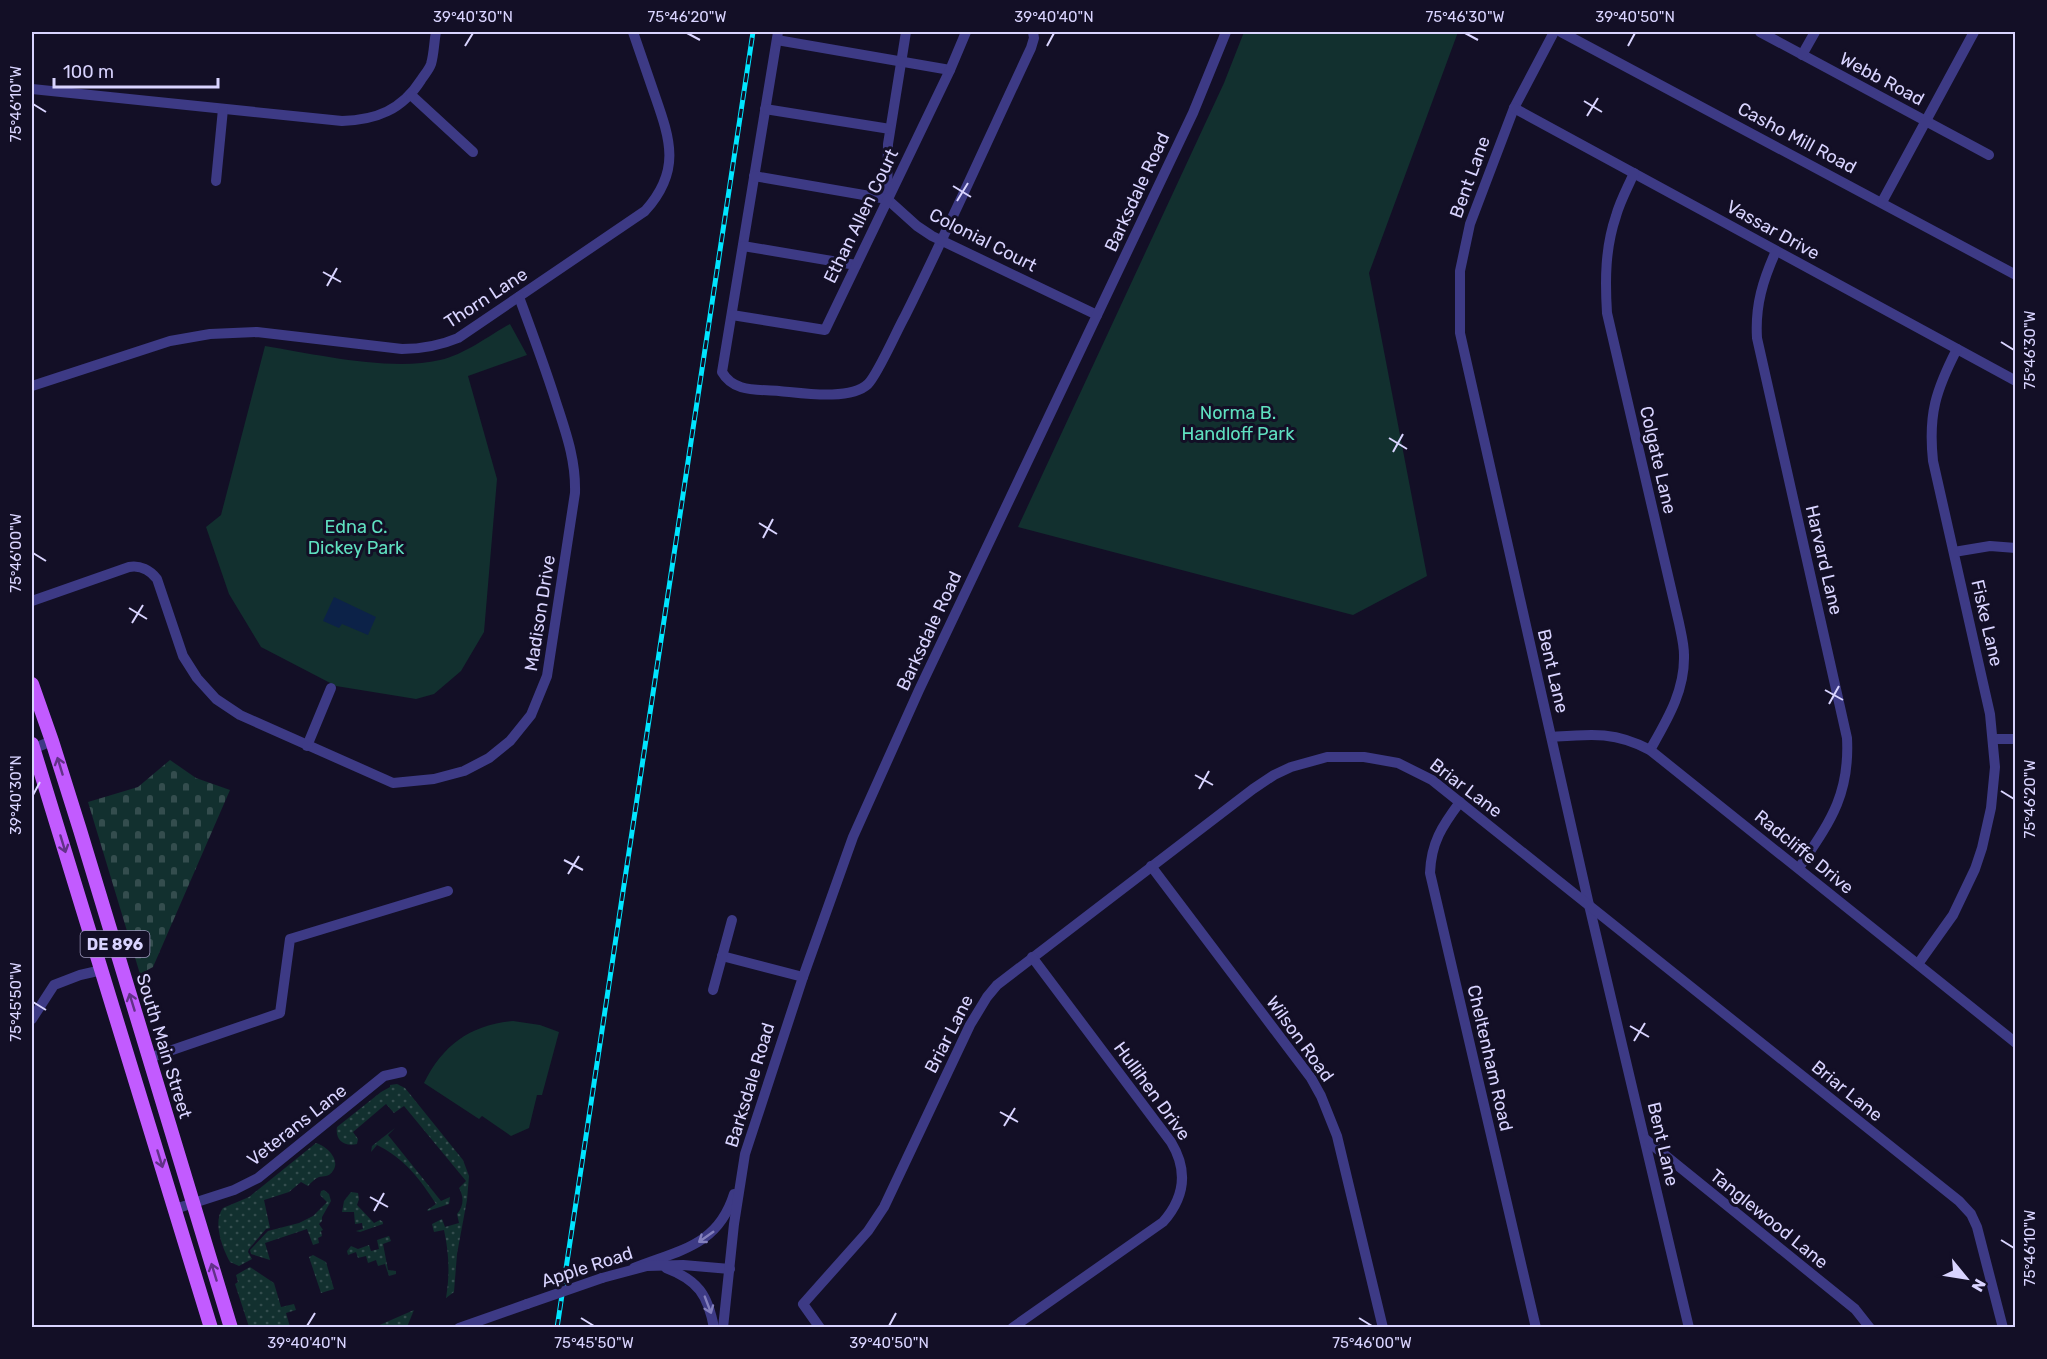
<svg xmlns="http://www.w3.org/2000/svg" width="2047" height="1359" viewBox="0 0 2047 1359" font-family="Rubik,sans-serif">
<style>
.grass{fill:url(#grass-dots)}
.cemetery{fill:url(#cemetery-stones)}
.green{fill:#12302f}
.water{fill:#0c2248}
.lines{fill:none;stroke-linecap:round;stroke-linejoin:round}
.minor{stroke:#3d3a85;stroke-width:10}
.major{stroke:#c25bff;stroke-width:14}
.rail-casing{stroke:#00e5ff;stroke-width:5}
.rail{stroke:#130f26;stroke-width:3;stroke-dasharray:9;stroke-linecap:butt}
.minor-bridge{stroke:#3d3a85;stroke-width:10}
.oneway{stroke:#623188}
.oneway2{stroke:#837fbc}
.ticks{fill:none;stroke:#d9d4ff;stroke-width:2}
.labels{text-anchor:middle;stroke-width:6;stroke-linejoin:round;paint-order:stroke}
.shield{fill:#130f26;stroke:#9e99be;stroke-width:1.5}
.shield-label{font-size:16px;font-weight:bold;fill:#d9d4ff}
.street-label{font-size:18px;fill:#d9d4ff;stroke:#130f26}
.park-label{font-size:18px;fill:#5fe0c0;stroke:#130f26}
.neatline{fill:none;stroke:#d9d4ff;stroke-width:2}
.ticks-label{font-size:15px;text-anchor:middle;fill:#d9d4ff}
</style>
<defs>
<pattern id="grass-dots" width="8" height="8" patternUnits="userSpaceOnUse" patternTransform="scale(1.5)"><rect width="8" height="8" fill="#12302f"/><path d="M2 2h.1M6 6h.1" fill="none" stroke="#344d4e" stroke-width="1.8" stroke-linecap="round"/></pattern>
<pattern id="cemetery-stones" width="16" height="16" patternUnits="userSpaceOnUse" patternTransform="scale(1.5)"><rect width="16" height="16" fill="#12302f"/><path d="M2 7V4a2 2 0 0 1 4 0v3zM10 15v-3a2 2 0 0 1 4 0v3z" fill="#344d4e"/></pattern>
</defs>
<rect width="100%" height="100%" fill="#130f26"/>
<!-- grass -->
<g class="grass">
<path d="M397,1084L405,1088L463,1160L469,1176L467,1200L457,1254L454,1292L446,1298C450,1274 449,1253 444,1230L434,1232L432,1224L442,1219L445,1227L459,1223L457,1214C464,1206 464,1197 459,1188L466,1181L404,1106L394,1113L386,1104L353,1132L358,1139L357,1144C344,1147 335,1140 337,1127L381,1092L390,1087V1085Z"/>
<path d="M395,1128L388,1135L441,1201L450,1197L449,1204L428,1211L427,1210L436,1204C420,1179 404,1158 377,1145L371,1152L372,1146Z"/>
<path d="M316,1143C327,1146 342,1161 332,1172C329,1177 323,1176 319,1177C314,1179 311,1183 308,1186L301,1182L289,1192L264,1200L270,1228L266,1229L249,1249L248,1252L252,1259L239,1266L230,1262C223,1250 212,1222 223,1208L249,1197Z"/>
<path d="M324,1190L329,1194L331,1201L322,1217V1221L319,1224L323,1230L321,1231L322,1236L318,1238L319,1243L313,1245L307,1229L265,1243L270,1260L251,1254L250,1250L268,1231L299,1223L313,1216L327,1202L320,1195L321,1191Z"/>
<path d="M351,1192L358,1193L359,1199L357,1205L374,1223L380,1220L383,1222V1224L360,1232L356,1231L363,1229L362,1223L355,1224L354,1212H342L344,1201Z"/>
<path d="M389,1236L391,1241L383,1244L388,1270L396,1271V1274L389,1276L385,1264L378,1266L376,1260L368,1263L366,1256L358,1258L356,1252L348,1255L347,1251L351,1246L358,1249L369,1245L371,1251L379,1249L377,1240Z"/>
<path d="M313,1255L326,1262L334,1289L321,1293L309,1257Z"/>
<path d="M250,1267L274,1283L281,1307L294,1304L296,1310L286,1313L290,1327H249L235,1284L238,1282L236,1275Z"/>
<path d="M414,1310L407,1327H375Z"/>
</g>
<!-- cemetery -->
<path class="cemetery" d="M170,760L196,778L230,790L153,967L140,974L88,802L138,787Z"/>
<!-- green -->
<g class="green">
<path d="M1244,32H1458L1369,273L1427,576L1353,615L1018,527L1224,83Z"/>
<path d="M510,324L527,355L468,376L497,479L484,632L461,671L434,694L416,699L336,686L261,647L229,594L206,527L221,515L265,346C315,354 391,372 440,360C464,355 488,336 510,324Z"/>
<path d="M513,1021L540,1025L559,1032L542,1095H537L529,1128L511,1136L482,1116L479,1119L424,1083C443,1045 470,1025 513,1021Z"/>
</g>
<!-- water -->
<path class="water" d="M334,597L376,617L368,635L342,624L339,628L323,621Z"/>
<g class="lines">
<!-- minor -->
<g class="minor">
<path d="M778,32L722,372C734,393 758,389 779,391C802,393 850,401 868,384C878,374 897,330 905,316C949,228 989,137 1031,48L1034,38L1033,32"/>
<path d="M906,32L888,144L887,199L917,226L932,236L1097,315"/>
<path d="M1554,32L1514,108L1470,224L1460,271V333L1589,905L1689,1328"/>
<path d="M1561,32L2016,275"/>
<path d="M1760,32L1989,155"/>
<path d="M777,40L950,70"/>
<path d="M1802,55L1815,32"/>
<path d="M32,89L342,121C376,120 402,110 421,80C424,75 429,70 431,64C434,54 434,42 436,32"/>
<path d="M411,95L473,152"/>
<path d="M1514,108L2016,381"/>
<path d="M765,109L890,129"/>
<path d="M1634,173C1628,187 1620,201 1616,216C1605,248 1605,281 1607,313L1679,623C1681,633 1684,644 1684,655C1685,691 1667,720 1650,750"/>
<path d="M754,176L887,199"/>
<path d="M216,181L223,109"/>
<path d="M1882,202L1974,32"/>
<path d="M743,246L856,265"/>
<path d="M1776,251C1763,280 1755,305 1757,338L1847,738C1850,796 1829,823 1799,868"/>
<path d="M732,315L825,330L950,70L966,32"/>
<path d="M32,386L170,341L210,334L257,332L402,349C423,349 439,346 458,338L645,211C682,170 670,139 654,93C647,73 640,52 633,32"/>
<path d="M1954,552L1990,546L2016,548"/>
<path d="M32,601L129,567C140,565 150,570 157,579L183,656L197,678L216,699L240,715L393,783L434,779L464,771L489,758L510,741L531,715L547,676L575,493C576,460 566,433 556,402C545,367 532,332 519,297"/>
<path d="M1552,737C1590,734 1615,731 1650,750L2016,1043"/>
<path d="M1994,739H2016"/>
<path d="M307,746L331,688"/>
<path d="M32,749L52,741"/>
<path d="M1460,802C1442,826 1431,843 1430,873L1536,1328"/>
<path d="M1151,866L1311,1078L1321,1096L1337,1136L1383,1328"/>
<path d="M722,956L803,977"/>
<path d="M1918,964L1953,915L1975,869L1982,848L1991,808L1995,767L1990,714L1933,461C1928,414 1936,390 1957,349"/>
<path d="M713,990L732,920"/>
<path d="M32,1019L54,985L80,975L102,970"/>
<path d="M149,1058L280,1013L290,939L448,891"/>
<path d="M1645,1139L1855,1309L1870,1328"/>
<path d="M175,1209L234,1190L258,1178L384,1076L402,1072"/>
<path d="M634,1268C679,1250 718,1246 734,1194"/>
<path d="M666,1268C698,1280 708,1295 714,1328"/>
<path d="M602,1278L647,1266L683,1265L730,1269"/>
<path d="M459,1328L527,1304"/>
<path d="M723,1328L734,1224L745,1154L803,977L853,837L919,690L1193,113L1226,32"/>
<path d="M820,1328L803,1304L868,1231L884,1207L970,1025L987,997L997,985L1253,789L1274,775L1291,767L1327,757H1364L1398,763L1432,780L1959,1201L1971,1214L1977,1227L2003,1328"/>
<path d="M1012,1328L1163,1222C1185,1197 1188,1170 1171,1142L1032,957"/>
</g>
<!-- major -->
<g class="major">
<path d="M32,684L52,741L80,830L231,1328"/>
<path d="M32,744L211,1328"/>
</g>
<!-- rail casing -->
<g class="rail-casing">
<path id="rail" d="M557,1328L753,32"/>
</g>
<!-- rail -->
<use href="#rail" class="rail"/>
<!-- minor-bridge -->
<path class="minor-bridge" d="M527,1304L602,1278"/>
</g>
<!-- one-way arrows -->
<defs><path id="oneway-shaft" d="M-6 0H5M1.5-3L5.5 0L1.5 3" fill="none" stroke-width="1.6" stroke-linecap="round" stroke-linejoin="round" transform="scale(1.5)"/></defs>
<g class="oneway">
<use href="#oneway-shaft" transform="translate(60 766) rotate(-107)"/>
<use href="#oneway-shaft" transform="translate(63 844) rotate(73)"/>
<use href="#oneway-shaft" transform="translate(132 1002) rotate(-107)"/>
<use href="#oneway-shaft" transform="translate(160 1159) rotate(73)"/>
<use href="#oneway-shaft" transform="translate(214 1272) rotate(-107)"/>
</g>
<g class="oneway2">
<use href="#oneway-shaft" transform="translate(706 1237) rotate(145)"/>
<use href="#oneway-shaft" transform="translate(708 1305) rotate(69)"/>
</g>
<!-- ticks -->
<path class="ticks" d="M687,33L700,40M1465,33L1478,40M465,46L473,33M1047,46L1054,33M1628,46L1635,33M1584,101L1602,112M33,104L46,112M1587,116L1598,98M953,186L971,197M957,201L968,183M323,272L341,282M327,286L337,268M2001,342L2014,350M1389,438L1407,449M1393,452L1403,434M759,523L777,534M763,538L773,519M33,553L46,561M129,608L147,619M132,623L143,605M1825,690L1843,700M1829,704L1839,686M1195,775L1213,785M1199,789L1209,771M2001,791L2014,799M33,795L40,782M564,860L583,870M568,874L579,856M33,1002L46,1010M1630,1026L1649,1037M1634,1041L1645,1023M1000,1112L1018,1122M1004,1126L1015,1108M370,1197L388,1207M374,1211L384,1193M2001,1240L2014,1248M581,1318L594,1326M1359,1318L1372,1326M307,1326L315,1313M889,1326L896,1313"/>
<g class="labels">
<!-- shield labels -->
<rect class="shield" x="80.5" y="931" width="69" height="26" rx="4.5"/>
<g class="shield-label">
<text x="115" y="950">DE 896</text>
</g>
<!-- street labels -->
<g class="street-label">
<text transform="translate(1882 79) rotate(28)" y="6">Webb Road</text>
<text transform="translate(1797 138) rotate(28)" y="6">Casho Mill Road</text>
<text transform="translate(1470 177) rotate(-70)" y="6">Bent Lane</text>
<text transform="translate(1137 192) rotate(-65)" y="6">Barksdale Road</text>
<text transform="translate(861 216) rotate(-64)" y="6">Ethan Allen Court</text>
<text transform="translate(1773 230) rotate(29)" y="6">Vassar Drive</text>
<text transform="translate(983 240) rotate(27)" y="6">Colonial Court</text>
<text transform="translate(486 298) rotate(-33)" y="6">Thorn Lane</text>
<text transform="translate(1658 460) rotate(77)" y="6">Colgate Lane</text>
<text transform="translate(1824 560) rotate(77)" y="6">Harvard Lane</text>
<text transform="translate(540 613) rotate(-81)" y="6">Madison Drive</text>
<text transform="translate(1987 623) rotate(77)" y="6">Fiske Lane</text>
<text transform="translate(929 631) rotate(-65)" y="6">Barksdale Road</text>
<text transform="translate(1553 671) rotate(77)" y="6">Bent Lane</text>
<text transform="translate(1466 788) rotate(37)" y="6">Briar Lane</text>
<text transform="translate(1804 852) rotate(39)" y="6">Radcliffe Drive</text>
<text transform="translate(949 1034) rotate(-63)" y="6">Briar Lane</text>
<text transform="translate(1300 1039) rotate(54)" y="6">Wilson Road</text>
<text transform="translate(164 1046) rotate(73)" y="6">South Main Street</text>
<text transform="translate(1490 1058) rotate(77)" y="6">Cheltenham Road</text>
<text transform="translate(750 1085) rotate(-73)" y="6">Barksdale Road</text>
<text transform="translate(1152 1091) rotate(54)" y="6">Hullihen Drive</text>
<text transform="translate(1847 1091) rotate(39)" y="6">Briar Lane</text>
<text transform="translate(297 1125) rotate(-38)" y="6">Veterans Lane</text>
<text transform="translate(1663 1144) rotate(77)" y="6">Bent Lane</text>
<text transform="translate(1769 1219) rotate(39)" y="6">Tanglewood Lane</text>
<text transform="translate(587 1267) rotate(-18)" y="6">Apple Road</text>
</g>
<!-- park labels -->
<g class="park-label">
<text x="1238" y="419">Norma B.<tspan x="1238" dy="21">Handloff Park</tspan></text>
<text x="356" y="533">Edna C.<tspan x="356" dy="21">Dickey Park</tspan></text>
</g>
</g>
<!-- border -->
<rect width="2047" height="1359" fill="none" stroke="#130f26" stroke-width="66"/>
<!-- north arrow -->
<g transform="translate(1966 1278) rotate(120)" stroke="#130f26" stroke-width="4.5" paint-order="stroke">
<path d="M0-4.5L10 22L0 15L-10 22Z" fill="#d9d4ff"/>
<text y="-9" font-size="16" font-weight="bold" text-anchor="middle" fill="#d9d4ff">N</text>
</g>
<!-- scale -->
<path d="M54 78v9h164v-9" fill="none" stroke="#d9d4ff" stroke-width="3"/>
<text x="63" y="78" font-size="18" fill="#d9d4ff" stroke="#130f26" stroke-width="4.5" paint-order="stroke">100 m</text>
<rect x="33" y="33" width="1981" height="1293" class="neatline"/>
<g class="ticks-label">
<text x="473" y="22">39°40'30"N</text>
<text x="687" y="22">75°46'20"W</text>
<text x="1054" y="22">39°40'40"N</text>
<text x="1465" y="22">75°46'30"W</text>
<text x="1635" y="22">39°40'50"N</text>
<text transform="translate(16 104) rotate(-90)" y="5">75°46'10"W</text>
<text transform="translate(2030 350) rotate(-90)" y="5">75°46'30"W</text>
<text transform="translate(16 553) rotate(-90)" y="5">75°46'00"W</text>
<text transform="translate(16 795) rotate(-90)" y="5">39°40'30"N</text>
<text transform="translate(2030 799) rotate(-90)" y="5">75°46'20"W</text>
<text transform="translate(16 1002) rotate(-90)" y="5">75°45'50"W</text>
<text transform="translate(2030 1248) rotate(-90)" y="5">75°46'10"W</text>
<text x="307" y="1348">39°40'40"N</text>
<text x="594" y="1348">75°45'50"W</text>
<text x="889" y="1348">39°40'50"N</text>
<text x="1372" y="1348">75°46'00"W</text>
</g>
</svg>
